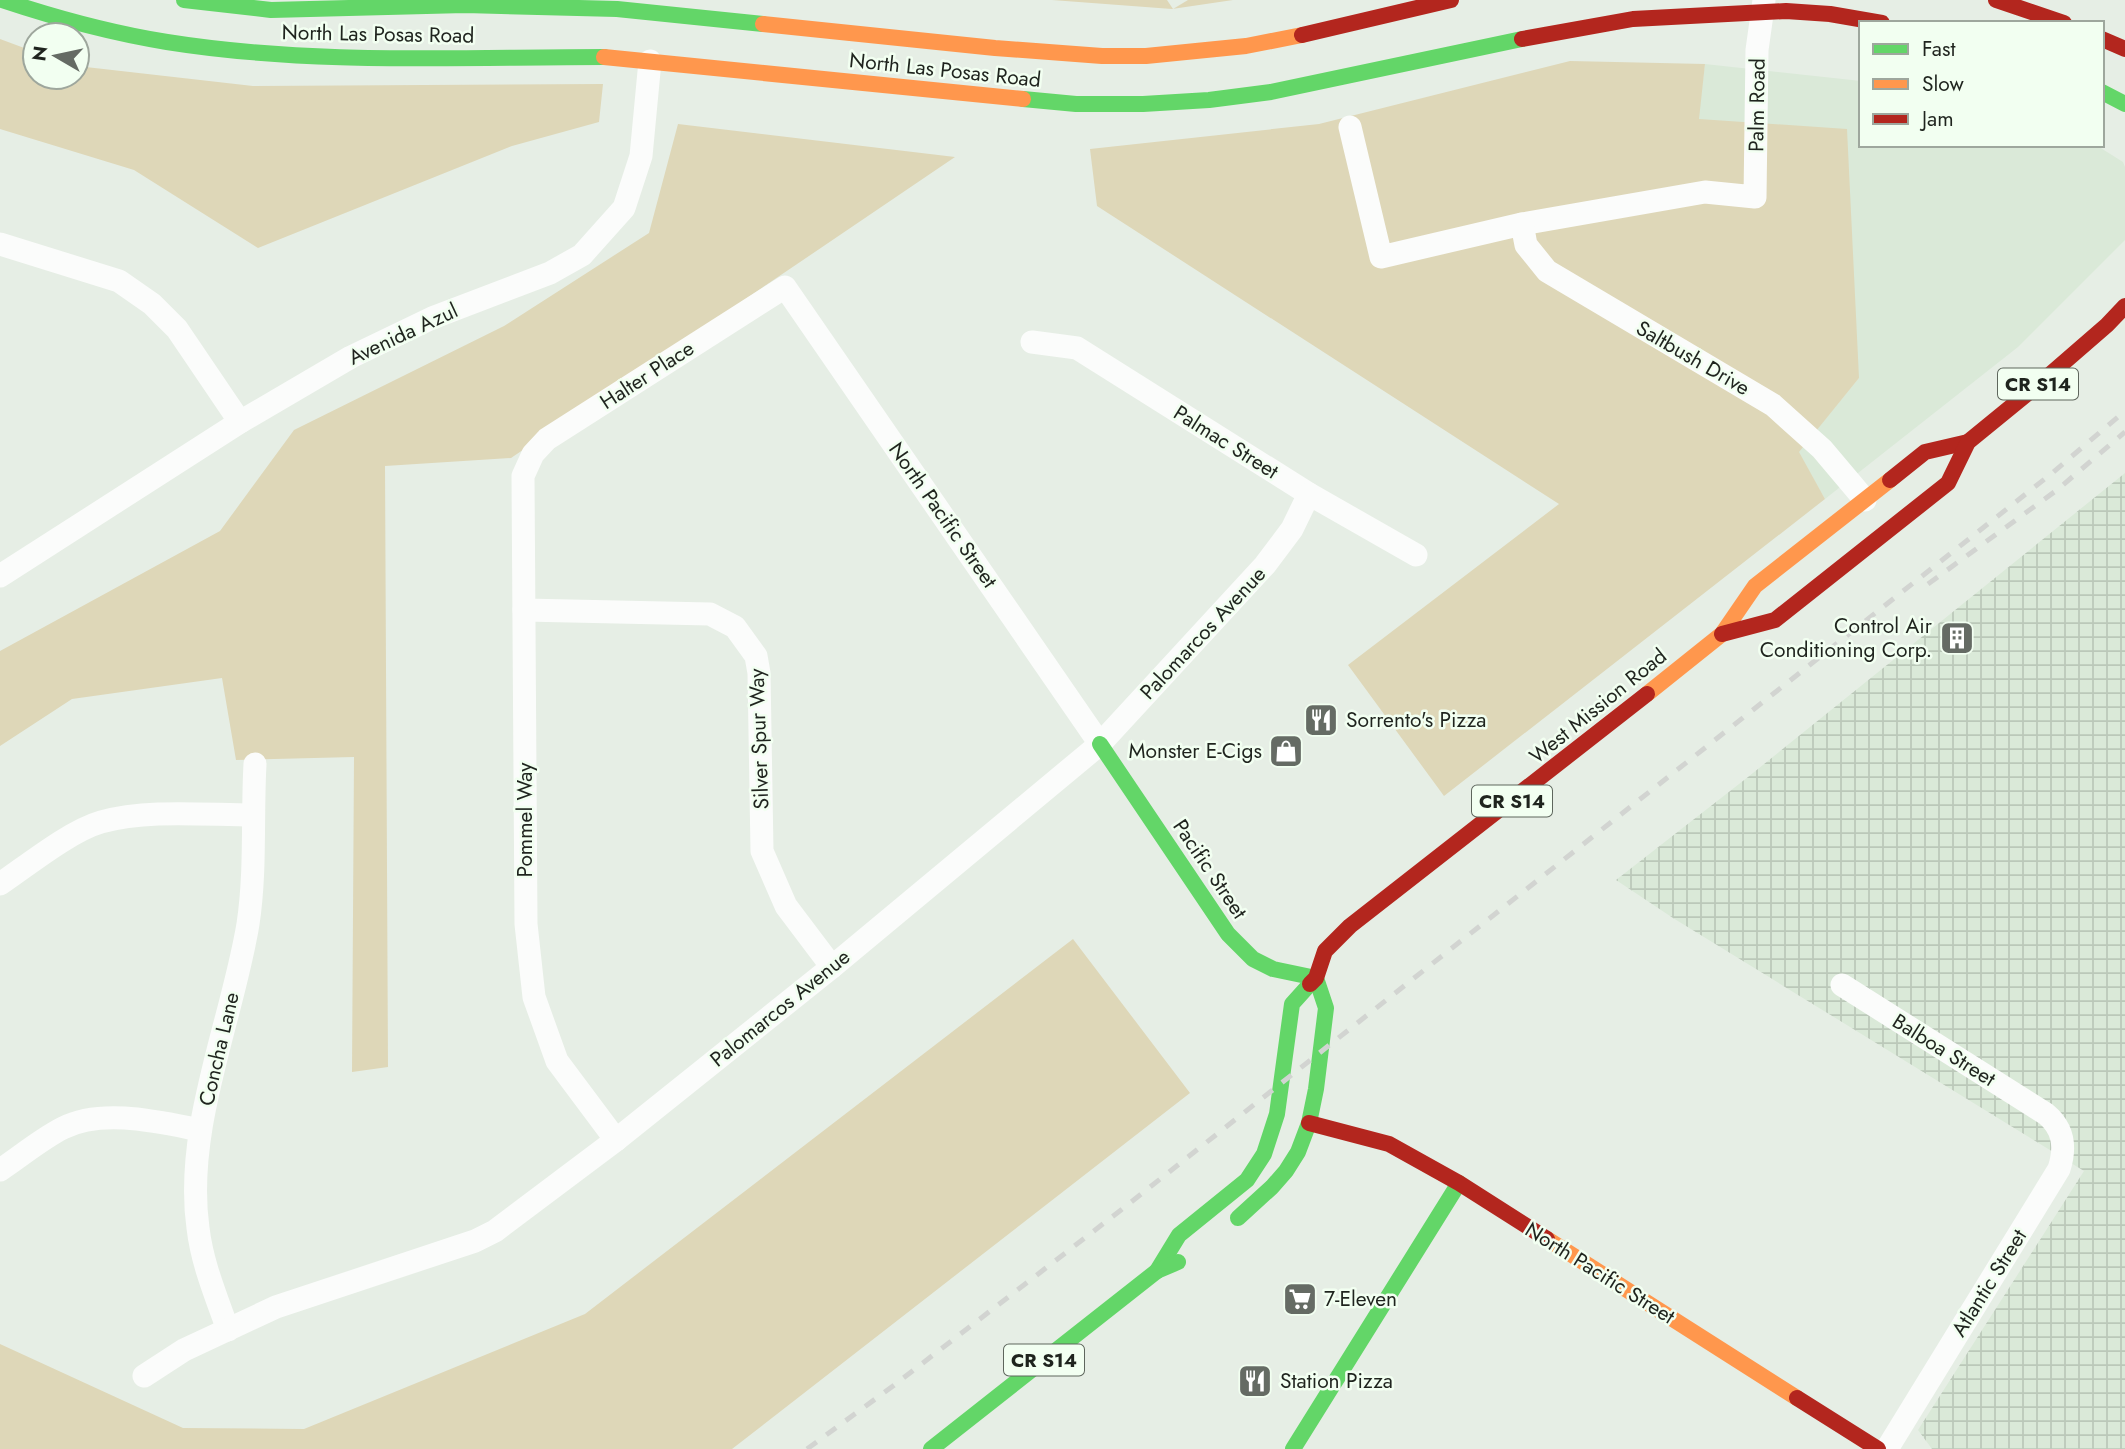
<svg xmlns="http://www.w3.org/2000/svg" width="2125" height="1449" viewBox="0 0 2125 1449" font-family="Jost,sans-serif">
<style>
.built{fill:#dae9d8}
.industrial{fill:url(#industrial-grid)}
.grass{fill:#ded7b8}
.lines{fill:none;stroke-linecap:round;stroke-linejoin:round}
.street{stroke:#fbfcfb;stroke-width:23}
.fast{stroke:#63d668;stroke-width:16}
.slow{stroke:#ff974d;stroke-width:16}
.jam{stroke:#b3261e;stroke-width:16}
.rail{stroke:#d2d4d1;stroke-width:5;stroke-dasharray:12 12;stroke-linecap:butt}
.labels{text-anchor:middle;stroke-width:5;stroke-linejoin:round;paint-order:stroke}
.shield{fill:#f2fff1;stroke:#5e665d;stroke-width:2}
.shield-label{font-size:19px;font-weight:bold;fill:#1f241e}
.street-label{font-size:21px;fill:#1f241e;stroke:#f2fff1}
.poi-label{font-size:21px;fill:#1f241e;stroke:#f2fff1;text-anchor:start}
</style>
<defs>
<pattern id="industrial-grid" width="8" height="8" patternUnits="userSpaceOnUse" patternTransform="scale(1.75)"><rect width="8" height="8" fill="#dae9d8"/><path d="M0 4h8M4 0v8" fill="none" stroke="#bbc8b9"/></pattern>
</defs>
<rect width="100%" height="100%" fill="#e6eee5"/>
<!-- built -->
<path class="built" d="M1705,64L1861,81V145H2096L2123,162L2125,167V240L2018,347L1825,499L1798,452L1859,378L1698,119Z"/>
<!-- industrial -->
<path class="industrial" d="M2125,473V1449H1932L1918,1430L2084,1171L1673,918L1616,880L1748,777Z"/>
<!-- grass -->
<g class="grass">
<path d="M1052,0H1167L1173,9L1188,0H1233L1172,9Z"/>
<path d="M0,39L35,52V77H77V66L253,86L603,84L599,122L512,146L258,248L134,170L0,129Z"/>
<path d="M1570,61L1705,64L1699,119L1847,129L1859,378L1799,452L1825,499L1444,796L1348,665L1559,504L1097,206L1090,149L1319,124Z"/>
<path d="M678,124L955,157L511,458L385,466L388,1067L352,1072L354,757L236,760L222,678L72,699L0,746V651L220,531L294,430L504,326L649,233Z"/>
<path d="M1073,939L1190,1093L732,1449H0V1344L183,1428L304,1429L585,1314Z"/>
</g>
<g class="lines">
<!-- street -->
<g class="street">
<path d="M1350,127L1381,257L1522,224L1705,192L1755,197L1757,50L1764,0"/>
<path d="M1522,224L1526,245L1547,271L1773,405L1822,449L1865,500"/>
<path d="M0,244L119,281L152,304L177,329L240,422"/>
<path d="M1032,342L1077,348L1309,494L1416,555"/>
<path d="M0,576L240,422L351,357L432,318L550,273L582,255L624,208L641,156L650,61"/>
<path d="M524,610L710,614L735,627L756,656L759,673L762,851L786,906L832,967"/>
<path d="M0,884C28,865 70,831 101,822C148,809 205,815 253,815"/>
<path d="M1842,985L2046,1114C2064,1129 2066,1147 2059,1169L1887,1449"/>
<path d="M616,1140L557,1061L534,997L526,924L523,476L533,454L547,439L785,287L1100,744"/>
<path d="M0,1170C20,1157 41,1139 63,1128C102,1108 159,1122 200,1130"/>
<path d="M228,1330C216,1296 202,1263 198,1228C184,1129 232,1021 248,924C256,871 252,818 255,764"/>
<path d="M144,1376L184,1350L276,1307L475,1241L495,1231L616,1140L832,967L1100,744L1265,565L1292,529L1309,494"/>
</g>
<!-- fast -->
<g class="fast">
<path d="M2,0C56,18 111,33 167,42C311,65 459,57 604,57"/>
<path d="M184,0L271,10L465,5L617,9L763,24"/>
<path d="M2102,92L2125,104"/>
<path d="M1023,99L1076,104H1143L1209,100L1271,92L1522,39"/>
<path d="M1100,744L1228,934L1253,959L1273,969L1316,978"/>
<path d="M1238,1218L1272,1187L1286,1171L1298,1152L1309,1123L1316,1089L1326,1008L1316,978"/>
<path d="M1157,1271L1179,1235L1247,1180L1264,1154L1277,1114L1292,1004L1310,984"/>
<path d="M931,1449L1157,1271L1178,1262"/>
<path d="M1293,1449L1459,1183"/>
</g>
<!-- slow -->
<g class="slow">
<path d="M763,24L995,48L1102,56H1146L1246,46L1302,35"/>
<path d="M604,57L1023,99"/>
<path d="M1647,694L1722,634L1755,586L1890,480"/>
<path d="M1547,1239L1797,1398"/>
</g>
<!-- jam -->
<g class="jam">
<path d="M1996,0L2064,23"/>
<path d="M1302,35L1451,0"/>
<path d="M1522,39L1633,19L1786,11L1830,14L1882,23"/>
<path d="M2102,39L2125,49"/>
<path d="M1890,480L1925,452L1968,442"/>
<path d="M1722,634L1775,620L1948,483L1968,442L2039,384L2107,325L2125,306"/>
<path d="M1310,984L1316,978L1325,951L1350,926L1647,694"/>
<path d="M1309,1123L1389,1144L1459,1183L1547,1239"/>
<path d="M1797,1398L1878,1449"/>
</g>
<!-- rail -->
<g class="rail">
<path d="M1928,584L2057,490L2125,432"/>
<path d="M807,1449L893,1386L1121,1210L2051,474L2125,411"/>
</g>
</g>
<!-- icons -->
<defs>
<g id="building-square" transform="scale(1.75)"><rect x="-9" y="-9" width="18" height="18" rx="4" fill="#656b64" stroke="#f2fff1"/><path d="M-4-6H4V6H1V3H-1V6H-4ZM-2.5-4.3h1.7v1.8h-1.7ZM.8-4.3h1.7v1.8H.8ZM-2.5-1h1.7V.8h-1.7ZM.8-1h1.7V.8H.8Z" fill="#fff"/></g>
<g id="restaurant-square" transform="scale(1.75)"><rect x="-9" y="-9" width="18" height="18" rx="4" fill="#656b64" stroke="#f2fff1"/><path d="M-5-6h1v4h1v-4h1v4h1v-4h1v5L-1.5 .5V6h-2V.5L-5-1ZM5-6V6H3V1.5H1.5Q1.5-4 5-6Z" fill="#fff"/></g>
<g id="shop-square" transform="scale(1.75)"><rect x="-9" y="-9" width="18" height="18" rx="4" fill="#656b64" stroke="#f2fff1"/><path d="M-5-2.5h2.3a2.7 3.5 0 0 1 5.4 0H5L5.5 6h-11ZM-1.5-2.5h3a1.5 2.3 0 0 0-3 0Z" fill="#fff"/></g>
<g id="supermarket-square" transform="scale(1.75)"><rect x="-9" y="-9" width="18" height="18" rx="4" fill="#656b64" stroke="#f2fff1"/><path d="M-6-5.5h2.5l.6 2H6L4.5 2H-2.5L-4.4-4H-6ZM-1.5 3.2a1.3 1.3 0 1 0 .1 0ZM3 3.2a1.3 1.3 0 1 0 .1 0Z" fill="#fff"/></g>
</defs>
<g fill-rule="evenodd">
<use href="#building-square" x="1957" y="638"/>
<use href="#restaurant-square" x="1321" y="720"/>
<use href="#shop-square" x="1286" y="751"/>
<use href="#supermarket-square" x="1300" y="1299"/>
<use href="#restaurant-square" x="1255" y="1381"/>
</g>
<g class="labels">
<!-- shield labels -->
<g class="shield">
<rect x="1998" y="368.5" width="80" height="31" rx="5"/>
<rect x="1472" y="785.5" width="80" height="31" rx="5"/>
<rect x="1004" y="1344.5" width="80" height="31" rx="5"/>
</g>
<g class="shield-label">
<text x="2038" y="391">CR S14</text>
<text x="1512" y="808">CR S14</text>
<text x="1044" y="1367">CR S14</text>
</g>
<!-- street labels -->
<g class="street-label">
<text transform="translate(378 34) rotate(1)" y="7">North Las Posas Road</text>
<text transform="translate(945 70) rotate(6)" y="7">North Las Posas Road</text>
<text transform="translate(1757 105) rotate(-89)" y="7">Palm Road</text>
<text transform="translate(403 334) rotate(-25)" y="7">Avenida Azul</text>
<text transform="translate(1693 358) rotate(30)" y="7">Saltbush Drive</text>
<text transform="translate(647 375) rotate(-33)" y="7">Halter Place</text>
<text transform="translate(1226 442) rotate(32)" y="7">Palmac Street</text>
<text transform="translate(943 515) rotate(55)" y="7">North Pacific Street</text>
<text transform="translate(1203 633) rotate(-47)" y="7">Palomarcos Avenue</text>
<text transform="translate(1598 706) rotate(-39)" y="7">West Mission Road</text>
<text transform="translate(759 739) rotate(-92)" y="7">Silver Spur Way</text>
<text transform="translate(525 820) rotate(-90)" y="7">Pommel Way</text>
<text transform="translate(1210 869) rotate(56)" y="7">Pacific Street</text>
<text transform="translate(780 1008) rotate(-39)" y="7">Palomarcos Avenue</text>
<text transform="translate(219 1049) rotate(-77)" y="7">Concha Lane</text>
<text transform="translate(1944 1050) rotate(32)" y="7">Balboa Street</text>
<text transform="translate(1600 1273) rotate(32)" y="7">North Pacific Street</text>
<text transform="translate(1989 1283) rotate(-58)" y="7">Atlantic Street</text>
</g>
<!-- poi labels -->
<g class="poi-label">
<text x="1932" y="633" text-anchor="end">Control Air<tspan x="1932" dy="24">Conditioning Corp.</tspan></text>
<text x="1346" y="727">Sorrento's Pizza</text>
<text x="1262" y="758" text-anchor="end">Monster E-Cigs</text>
<text x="1324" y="1306">7-Eleven</text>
<text x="1280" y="1388">Station Pizza</text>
</g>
</g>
<!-- legend -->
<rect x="1859" y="21" width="245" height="126" fill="#f2fff1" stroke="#9ea79d" stroke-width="2"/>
<rect x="1873" y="44" width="35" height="10" fill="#63d668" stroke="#9ea79d" stroke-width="2"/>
<text x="1922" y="56" font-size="21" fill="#1f241e">Fast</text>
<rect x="1873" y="79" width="35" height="10" fill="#ff974d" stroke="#9ea79d" stroke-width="2"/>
<text x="1922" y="91" font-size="21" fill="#1f241e">Slow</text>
<rect x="1873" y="114" width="35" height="10" fill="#b3261e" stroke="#9ea79d" stroke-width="2"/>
<text x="1922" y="126" font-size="21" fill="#1f241e">Jam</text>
<!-- north arrow -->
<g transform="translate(56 56) rotate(279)"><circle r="33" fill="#f2fff1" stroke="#9ea79d" stroke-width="2"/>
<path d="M0-5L12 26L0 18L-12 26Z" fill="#656b64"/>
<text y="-10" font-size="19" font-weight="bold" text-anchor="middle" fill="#1f241e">N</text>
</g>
</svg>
